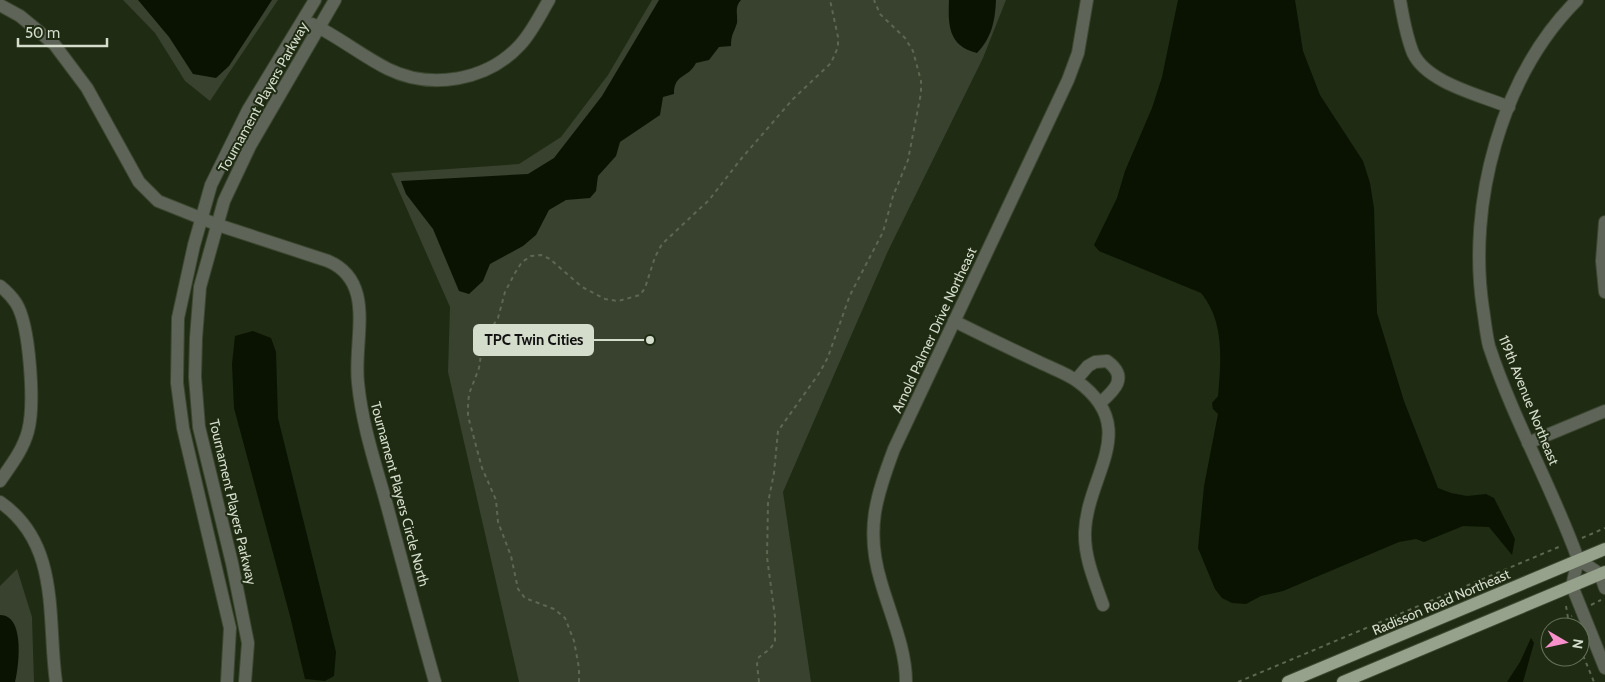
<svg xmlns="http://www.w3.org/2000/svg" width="1605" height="682" viewBox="0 0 1605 682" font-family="Cabin,sans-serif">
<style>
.green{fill:#38422f}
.water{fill:#0a1301}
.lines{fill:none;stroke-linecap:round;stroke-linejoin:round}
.minor-casing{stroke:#3c4730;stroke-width:14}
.major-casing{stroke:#3c4730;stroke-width:14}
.path{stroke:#5d6751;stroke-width:2;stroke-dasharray:4 4;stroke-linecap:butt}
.minor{stroke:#5f6459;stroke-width:12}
.major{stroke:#96a28b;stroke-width:12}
.labels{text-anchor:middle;stroke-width:4;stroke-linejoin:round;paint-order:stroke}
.street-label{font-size:14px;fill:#d4dccc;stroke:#1f2b12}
.leader{fill:none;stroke:#d4dccc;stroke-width:2}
.callout-dot{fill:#d4dccc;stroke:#1f2b12;stroke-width:2}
.callout{fill:#d4dccc;stroke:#d4dccc;stroke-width:2}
.callout-label{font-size:15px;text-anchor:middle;font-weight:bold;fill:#111}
</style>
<rect width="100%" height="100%" fill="#1f2b12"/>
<!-- green -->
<g class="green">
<path d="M123,0H278L210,101L185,81L155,33Z"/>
<path d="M652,0H1006L983,58L888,251L783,492L811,682H519L448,372L450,307L391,173L519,164L561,137L608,75Z"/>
<path d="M17,569L32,617L34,682H0V586Z"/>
</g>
<!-- water -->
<g class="water">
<path d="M138,0H272L229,66L216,78L193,74L169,37Z"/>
<path d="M659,0H741C734,7 738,15 737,23C734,33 731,34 731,46L719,47L709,60L696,63C688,79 674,73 674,94L663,97L660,115L620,142L616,156L598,176L596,191L590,198L566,200L549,210L536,235L523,246L490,264L483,281L469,294L459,291L433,229L406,194L401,181L528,174L554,158L602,96Z"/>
<path d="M949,0H996C995,21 992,37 977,53C948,46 948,25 949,0Z"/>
<path d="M1178,0H1295L1303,51L1320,95L1363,161L1370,183L1374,208L1377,313L1404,401L1438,488L1451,493L1467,496L1486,494L1494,498L1515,539L1512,555L1489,527L1463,526L1424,542L1416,539L1399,542L1283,591L1261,596L1246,604L1232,603L1222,598L1215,589L1198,548L1204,486L1218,414L1213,409L1212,403L1218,396C1221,361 1225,322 1201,293L1099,251L1094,245L1117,198L1125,171L1152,108L1162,77Z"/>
<path d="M253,331L271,338L276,352L278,418L336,652L334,676L325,681L305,679L290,616L234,408L232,364L235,336Z"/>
<path d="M0,615C25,615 19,665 15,682H0Z"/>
<path d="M1531,638L1534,643L1523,682H1507L1520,662Z"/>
</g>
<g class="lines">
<!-- minor casing -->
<g class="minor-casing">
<g id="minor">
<path d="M1400,0C1403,17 1406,36 1413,53C1427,83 1480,95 1509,107"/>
<path d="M1577,0C1501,76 1467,204 1483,309C1485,321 1486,334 1489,346C1513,419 1552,487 1578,559"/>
<path d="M0,5L20,16L54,44L87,88L139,182L158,201L218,225L328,261C377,282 353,340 358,383C362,424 375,463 386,502C402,562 418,622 435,682"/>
<path d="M312,24C339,37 362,56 388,69C431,90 487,81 520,45C532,32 540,15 549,0"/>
<path d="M1605,222L1602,261L1605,292"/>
<path d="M0,286C5,290 12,297 16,303C30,325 35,405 28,431C23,450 11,465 0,481"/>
<path d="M954,321C982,335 1011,349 1039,362C1051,368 1066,373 1077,381C1142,428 1087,474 1085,532C1084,557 1095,582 1103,605"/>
<path d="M1076,380L1088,366L1095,362L1107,361C1129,377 1115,390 1100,403"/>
<path d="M1528,443L1605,411"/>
<path d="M0,502C61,544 47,619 56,682"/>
<path d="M1578,559L1572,586L1605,668"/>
<path d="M1578,559L1600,574L1605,588"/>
<path d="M227,682L230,628L183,428L177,383L178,318L194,245L211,185L248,110L315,0"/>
<path d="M245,682L248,643L232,563L199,427L195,377L196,338L200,287L224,201L250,146L335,0"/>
<path d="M906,682C906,648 890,614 881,582C865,530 876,497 894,449L1068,80L1078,53L1087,0"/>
</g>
</g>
<!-- major casing -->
<g class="major-casing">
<g id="major">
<path d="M1288,682L1605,549"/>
<path d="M1343,682L1605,572"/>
</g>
</g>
<!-- path -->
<g class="path">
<path d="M1582,538L1605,528"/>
<path d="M1591,605L1601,600"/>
<path d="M1566,606L1568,618L1572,616"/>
<path d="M1568,618L1571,627"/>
<path d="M1580,648L1594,682"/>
<path d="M579,682V668L574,641L565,618L554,609L525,598L518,589L511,556L498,522L496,500L482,468L468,416V406L469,394L479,368L483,341L498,318L505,292L515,273L522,262L531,256L541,255L550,259L582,287L605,299L618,301L640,295L645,288L655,257L662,244L709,200L741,159L793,99L831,63L838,47V37L830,0"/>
<path d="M759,682L757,664L759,657L770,649L775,642V617L767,557L768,503L774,473L778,431L820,372L828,357L850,295L883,232L893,196L908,160L921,93V81L913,51L905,38L880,14L874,0"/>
<path d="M1238,682L1561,546"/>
</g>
<!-- minor -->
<use href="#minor" class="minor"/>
<!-- major -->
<use href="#major" class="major"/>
</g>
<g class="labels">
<!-- street labels -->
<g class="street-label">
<text transform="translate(263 97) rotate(-61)" y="5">Tournament Players Parkway</text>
<text transform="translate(934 330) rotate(-65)" y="5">Arnold Palmer Drive Northeast</text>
<text transform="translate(1529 400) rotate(68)" y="5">119th Avenue Northeast</text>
<text transform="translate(400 494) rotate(75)" y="5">Tournament Players Circle North</text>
<text transform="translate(233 502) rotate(77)" y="5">Tournament Players Parkway</text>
<text transform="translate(1441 602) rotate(-23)" y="5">Radisson Road Northeast</text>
</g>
</g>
<!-- callouts -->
<path class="leader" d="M650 340L593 340"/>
<circle class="callout-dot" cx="650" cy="340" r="5"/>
<rect class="callout" x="474" y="325" width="119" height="30" rx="5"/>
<g class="callout-label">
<text x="534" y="345">TPC Twin Cities</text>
</g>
<!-- north arrow -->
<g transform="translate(1565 642) rotate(99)"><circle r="24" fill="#1f2b12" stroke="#67725c"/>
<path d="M0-4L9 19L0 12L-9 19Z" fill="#f890cc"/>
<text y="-8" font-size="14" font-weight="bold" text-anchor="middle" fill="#d4dccc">N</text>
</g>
<!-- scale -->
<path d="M18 38v8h89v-8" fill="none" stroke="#d4dccc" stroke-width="2.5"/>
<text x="25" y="38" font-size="15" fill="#d4dccc" stroke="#1f2b12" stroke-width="4" paint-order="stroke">50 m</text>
</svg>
